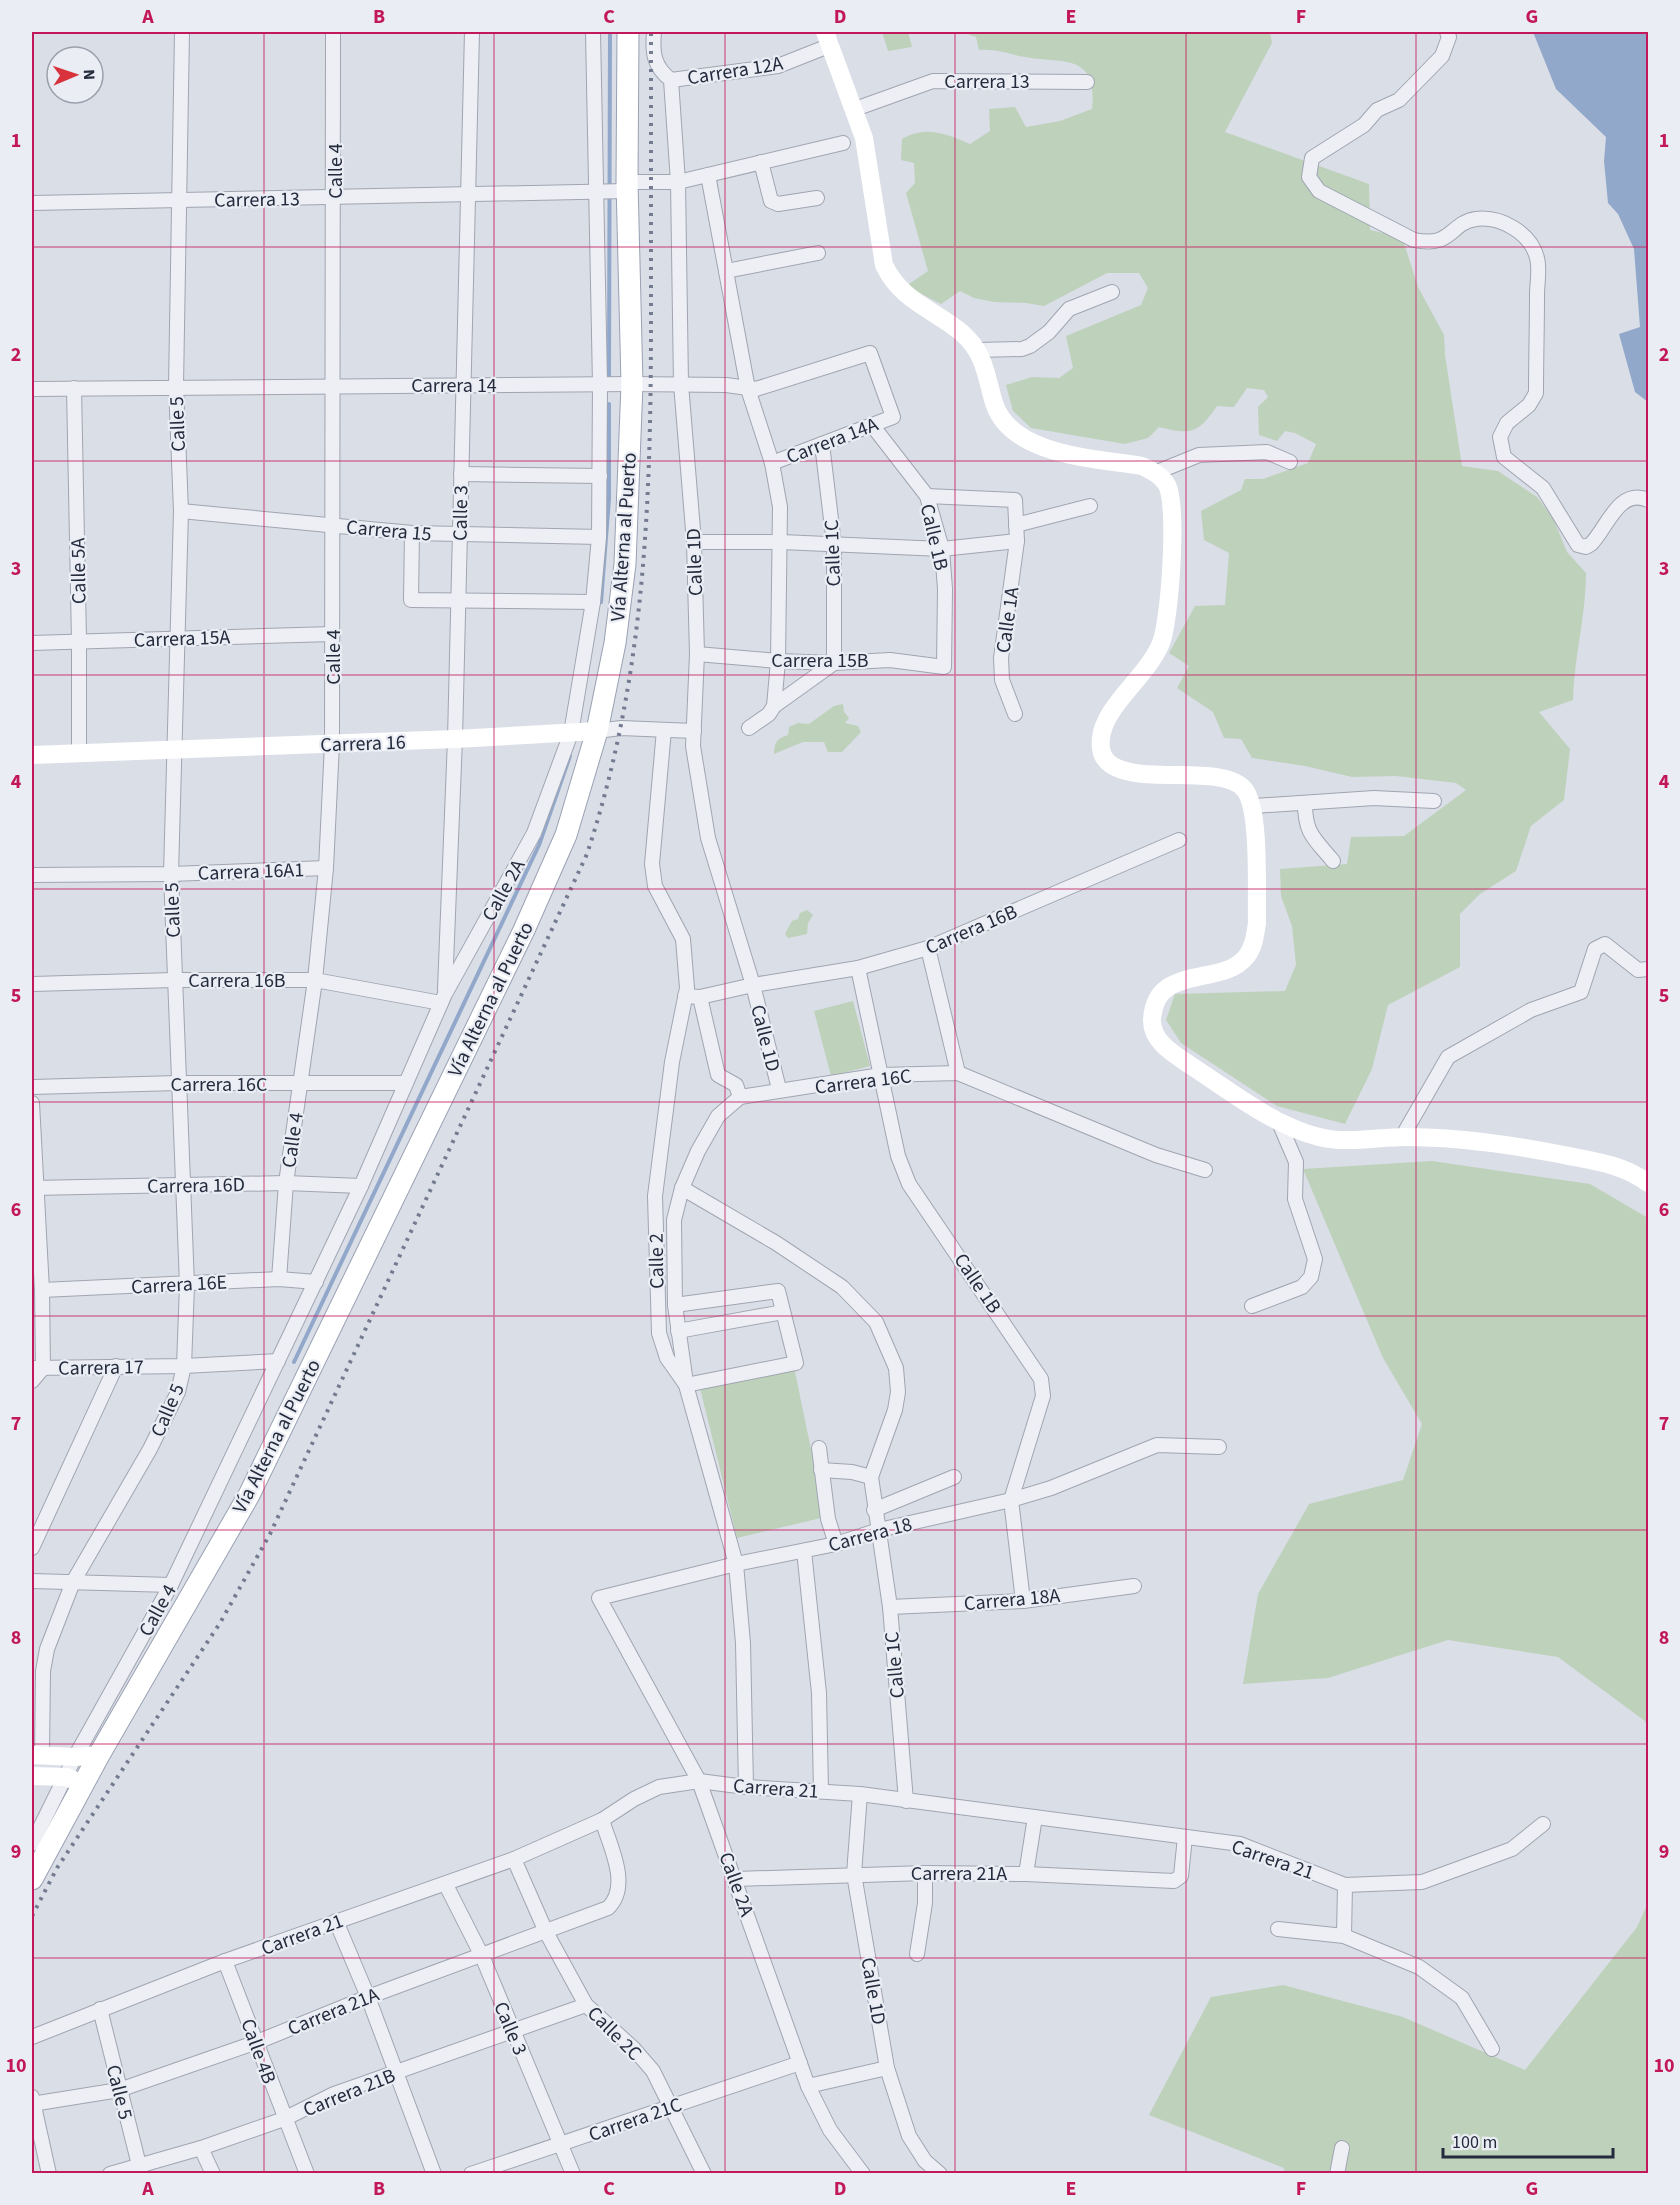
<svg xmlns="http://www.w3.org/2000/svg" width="1680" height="2205" viewBox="0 0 1680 2205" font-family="'Source Sans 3',sans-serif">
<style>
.green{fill:#bed1bb}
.water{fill:#92a8ca}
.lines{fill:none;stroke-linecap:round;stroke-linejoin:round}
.stream{stroke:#92a8ca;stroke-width:4}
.street-casing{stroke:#a0a5b1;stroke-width:16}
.primary-casing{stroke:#99a1b3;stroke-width:23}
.street{stroke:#edeff5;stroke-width:14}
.secondary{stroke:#fff;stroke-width:18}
.primary{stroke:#fff;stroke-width:21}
.rail{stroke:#737b91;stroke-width:4;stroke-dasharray:3 6;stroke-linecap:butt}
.grid{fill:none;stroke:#c2185b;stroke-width:1.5;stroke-opacity:0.55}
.labels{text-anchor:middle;stroke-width:4.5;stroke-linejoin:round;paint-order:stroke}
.street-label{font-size:20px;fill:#242b3d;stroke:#eaedf4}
.neatline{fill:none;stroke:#c2185b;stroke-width:2}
.grid-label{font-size:20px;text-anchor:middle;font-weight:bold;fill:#c2185b}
</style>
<rect width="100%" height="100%" fill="#dadee7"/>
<!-- green -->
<g class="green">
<path d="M882,32H908L912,47L888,51Z"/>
<path d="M962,32H1270L1272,43L1225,132L1369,184L1370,230L1402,237L1418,287L1444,335L1445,355L1462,466L1498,471L1537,497L1553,518L1567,552L1586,573C1586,616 1574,657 1573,700L1539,712L1570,749L1564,800L1531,826L1516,871L1480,894L1460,914V967L1388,1005L1372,1069L1345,1124L1277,1106L1181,1043L1166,1020L1175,994L1285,991L1296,965L1292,926L1281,896L1280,869L1347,864L1351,837L1404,836L1466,790L1456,783L1396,776L1352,777L1305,766L1252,758L1241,739L1224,738L1213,712L1177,688L1189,666L1169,653L1195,606L1225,605L1229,553L1204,540L1201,511L1241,490L1245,479H1263L1308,463L1316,444L1295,433L1285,431L1277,441L1259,435L1258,407L1268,397L1264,390L1247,388L1234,407L1217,406C1198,434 1190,435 1159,427L1148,438L1125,444L1031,428L1013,411L1006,385L1032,377L1059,378L1073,368L1066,336L1141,305L1148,288L1139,273H1107L1044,306L1026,303L994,302L974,298L960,291L941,304L906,286L928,271L906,193L915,183L914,163L901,160L902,139C925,125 947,134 970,144L990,131L989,109L1015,107L1026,127L1060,121L1092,109C1098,52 1063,64 1025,57C1007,54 999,49 979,50L976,37Z"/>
<path d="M843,704L844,712L849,718L845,723L858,726L861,732L842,752H828L824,742H803L774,754C774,743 777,738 788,735L789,727L798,723L809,724L834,706Z"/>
<path d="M807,910L813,915L808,923L807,934L788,938L785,934L792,921L798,919L800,913Z"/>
<path d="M853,1001L870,1066L831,1076L814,1011Z"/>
<path d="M1432,1161L1590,1184L1648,1218V1730L1645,1721L1558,1657L1448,1640L1328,1678L1243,1684L1258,1594L1309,1504L1403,1480L1422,1424L1383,1358L1303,1169Z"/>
<path d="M794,1367L825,1517L737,1538L700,1388Z"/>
<path d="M1648,1903V2173H1284V2168L1149,2115L1211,1997L1283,1985L1403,2017L1525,2070L1637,1927Z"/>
</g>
<!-- water -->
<path class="water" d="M1533,32H1648V402L1635,392L1619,334L1640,327L1634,249L1618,214L1608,203L1604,161L1606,137L1556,89Z"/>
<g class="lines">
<!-- stream -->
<g class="stream">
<path d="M609,378L610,32"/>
<path d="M601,602L609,499V404"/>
<path d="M294,1362L539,845L570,756"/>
</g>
<!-- street casing -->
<g class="street-casing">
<g id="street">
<path d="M654,32C652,53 654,67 671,80L678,182L681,384L694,542L697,654L693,746L708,838L753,985L779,1089"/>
<path d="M1447,32L1449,37L1442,56L1399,100L1377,110L1364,125L1312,158L1309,177L1319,191L1414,240C1453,248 1449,223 1476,219C1501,216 1531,233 1537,258C1540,269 1537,284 1537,295C1537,328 1536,360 1536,393L1529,405L1507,423L1500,437L1504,457L1543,488L1578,545L1586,547L1591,544C1607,528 1619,487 1648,500"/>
<path d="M671,80L778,66L831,45"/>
<path d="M855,109L933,81L1087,82"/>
<path d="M761,162L771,201L778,204L817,198"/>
<path d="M708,175L748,389L772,463L780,507L778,661L774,706"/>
<path d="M627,182H678L843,143"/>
<path d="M32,203L627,191"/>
<path d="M726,271L818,253"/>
<path d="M977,350L1022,349L1030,346L1049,332L1069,309L1112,292"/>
<path d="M74,388L79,641V753"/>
<path d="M32,389L632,384L726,385L756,389L870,353L893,417L772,463"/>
<path d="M1157,472L1199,455L1267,452L1290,462"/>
<path d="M461,474L600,476"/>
<path d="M927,496L1015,500L1017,541L1001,658L1002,680L1015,714"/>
<path d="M181,511L412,533L599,537"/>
<path d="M1016,525L1090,506"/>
<path d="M412,533L411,600L593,602"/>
<path d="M694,542H781L942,549L1017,541"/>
<path d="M32,643L333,634"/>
<path d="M697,654L778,661L834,663L890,660L944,667L945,589L942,549L927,496L872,425"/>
<path d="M749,728L769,714L774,706L834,663V544L822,444"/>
<path d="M664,730L652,864L655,886L683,939L687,988L672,1062L655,1196L659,1333L667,1358L686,1385L736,1564L743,1643L746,1787"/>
<path d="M597,731L621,728L694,731"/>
<path d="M1305,803C1305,834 1314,838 1333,861"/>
<path d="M1254,806L1374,798L1434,801"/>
<path d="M32,875L171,874L326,868"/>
<path d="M928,948L958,1073"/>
<path d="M858,968L898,1156L909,1184L1041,1379L1043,1396L1011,1500L1023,1601"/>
<path d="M32,984L174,980H315L441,1003"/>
<path d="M445,989L455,739L472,32"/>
<path d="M685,996L700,997L753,985L858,968L928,948L1179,840"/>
<path d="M700,997L718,1075L736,1085L740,1097"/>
<path d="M32,1087L178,1083H406"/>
<path d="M32,1103L42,1290L43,1368L32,1381"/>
<path d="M1402,1137L1448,1057L1531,1010L1581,992L1595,949L1605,944L1638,970L1648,969"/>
<path d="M32,1188L286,1183L361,1186"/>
<path d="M682,1188L776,1243L842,1287L876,1322L896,1368L898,1392L895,1410L871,1477L890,1607L906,1801"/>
<path d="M279,1279L286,1183L315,980L326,868L332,744L333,32"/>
<path d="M42,1290L279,1279L316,1282"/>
<path d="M675,1305L778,1291L796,1363L686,1385"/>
<path d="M1252,1306L1302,1287L1311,1277L1315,1259L1295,1199L1296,1162L1278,1120"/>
<path d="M678,1331L783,1312"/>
<path d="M34,1368L184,1366L278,1361"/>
<path d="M686,1383L675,1305L674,1220L682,1188L698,1151L718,1116L740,1097L881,1075L958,1073L1156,1155L1205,1170"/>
<path d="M819,1448L828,1519L836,1544"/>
<path d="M821,1470L852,1472L871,1477"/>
<path d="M874,1510L954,1477"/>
<path d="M32,1548L116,1366"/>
<path d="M804,1551L819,1693L821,1791"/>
<path d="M32,1581L171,1585"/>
<path d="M890,1607L1023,1601L1134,1586"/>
<path d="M42,1755L43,1671L47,1649L73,1582L150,1449L178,1392L184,1366L187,1285L171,874L181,511L176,386L182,32"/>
<path d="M860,1794L854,1874L887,2068L909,2136L925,2161L940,2174"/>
<path d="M32,1844L75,1757L171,1585L361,1186L445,994L534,833L571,733L593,602L599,537L600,384L593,32"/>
<path d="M514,1859L546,1932L586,2005L634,2049L653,2071L704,2174"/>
<path d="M1026,1874L1035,1817"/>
<path d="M736,1879L925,1873L1026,1874L1174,1881L1181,1876L1185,1837"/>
<path d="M446,1885L482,1956L573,2174"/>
<path d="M336,1921L368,1997L434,2174"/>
<path d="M1278,1929L1344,1936L1419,1967L1462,1998L1492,2049"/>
<path d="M1344,1936L1345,1885"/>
<path d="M917,1954L925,1903V1873"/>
<path d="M225,1961L307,2174"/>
<path d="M100,2009L141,2173"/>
<path d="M32,2037L225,1961L514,1859L602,1820L634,1799L659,1787L699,1781L746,1787L860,1794L1240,1844L1345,1885L1422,1882L1512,1849L1543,1824"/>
<path d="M808,2086L887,2068"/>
<path d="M32,2097L49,2174"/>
<path d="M32,2104L119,2090L257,2042L368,1997L608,1908C631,1886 610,1846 602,1820"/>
<path d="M201,2148L213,2174"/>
<path d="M110,2174L201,2148L284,2119L334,2094L586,2005"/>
<path d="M471,2174L800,2063"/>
<path d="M863,2174L830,2130L808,2086L699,1781L599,1598L736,1564L836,1544L879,1530L1011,1500L1051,1488L1157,1445L1219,1447"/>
<path d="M1337,2174L1342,2148"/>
</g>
</g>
<!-- primary casing -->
<g class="primary-casing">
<path id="primary" d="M32,1879L99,1755L249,1495L524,930L566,835L597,731L615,643L625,564L632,384L627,182L628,32"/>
</g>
<!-- street -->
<use href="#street" class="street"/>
<!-- secondary -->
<g class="secondary">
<path d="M825,32L864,138L884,265C902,302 932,308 962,333C985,353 986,376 994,403C1011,456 1095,458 1142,466C1152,471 1161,475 1167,485C1178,506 1170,620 1161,643C1147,677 1104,706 1101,738C1093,800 1217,757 1244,789C1261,808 1256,895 1257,923C1255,936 1254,947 1246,957C1221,988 1154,962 1152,1021C1152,1044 1179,1057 1196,1069C1234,1094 1275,1126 1319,1137C1347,1144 1377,1137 1405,1137C1458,1137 1507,1144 1559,1154C1591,1161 1621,1163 1648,1183"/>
<path d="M32,755L455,739L597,731"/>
<path d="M32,1755L75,1757L99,1755"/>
<path d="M32,1776L67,1777L82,1784"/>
</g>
<!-- primary -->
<use href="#primary" class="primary"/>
<!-- rail -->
<path class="rail" d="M32,1916L57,1868L220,1623L270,1534L587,854C646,675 651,499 651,312C651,219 651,125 651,32"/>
</g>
<!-- grid -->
<path class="grid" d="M264,32V2174M494,32V2174M725,32V2174M955,32V2174M1186,32V2174M1416,32V2174M32,247H1648M32,461H1648M32,675H1648M32,889H1648M32,1102H1648M32,1316H1648M32,1530H1648M32,1744H1648M32,1958H1648"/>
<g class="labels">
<!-- street labels -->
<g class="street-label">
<text transform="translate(735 70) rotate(-9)" y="7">Carrera 12A</text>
<text x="987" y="88">Carrera 13</text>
<text transform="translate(335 171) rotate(-90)" y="7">Calle 4</text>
<text transform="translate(257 199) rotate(-1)" y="7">Carrera 13</text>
<text x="454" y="392">Carrera 14</text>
<text transform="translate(177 424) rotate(-92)" y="7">Calle 5</text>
<text transform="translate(832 440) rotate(-21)" y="7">Carrera 14A</text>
<text transform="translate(460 513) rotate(-89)" y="7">Calle 3</text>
<text transform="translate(389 530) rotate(5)" y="7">Carrera 15</text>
<text transform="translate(623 537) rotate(-86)" y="7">Vía Alterna al Puerto</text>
<text transform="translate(935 537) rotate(77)" y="7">Calle 1B</text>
<text transform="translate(832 553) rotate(-92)" y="7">Calle 1C</text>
<text transform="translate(694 562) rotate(-92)" y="7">Calle 1D</text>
<text transform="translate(78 571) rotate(-91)" y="7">Calle 5A</text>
<text transform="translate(1007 620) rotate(-82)" y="7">Calle 1A</text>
<text transform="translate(182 638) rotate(-2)" y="7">Carrera 15A</text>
<text transform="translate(333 657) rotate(-90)" y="7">Calle 4</text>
<text x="820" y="667">Carrera 15B</text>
<text transform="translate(363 743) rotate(-2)" y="7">Carrera 16</text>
<text transform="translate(251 871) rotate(-2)" y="7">Carrera 16A1</text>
<text transform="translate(503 890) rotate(-61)" y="7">Calle 2A</text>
<text transform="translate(172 910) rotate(-92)" y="7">Calle 5</text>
<text transform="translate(971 929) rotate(-23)" y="7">Carrera 16B</text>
<text x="237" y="987">Carrera 16B</text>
<text transform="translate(490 999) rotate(-64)" y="7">Vía Alterna al Puerto</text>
<text transform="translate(766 1038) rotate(76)" y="7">Calle 1D</text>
<text transform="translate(863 1081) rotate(-7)" y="7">Carrera 16C</text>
<text x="219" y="1091">Carrera 16C</text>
<text transform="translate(292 1140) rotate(-82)" y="7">Calle 4</text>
<text transform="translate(196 1185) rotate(-1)" y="7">Carrera 16D</text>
<text transform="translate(656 1261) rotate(-91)" y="7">Calle 2</text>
<text transform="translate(978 1283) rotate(56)" y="7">Calle 1B</text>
<text transform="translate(179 1284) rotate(-3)" y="7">Carrera 16E</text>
<text transform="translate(101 1367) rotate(-1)" y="7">Carrera 17</text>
<text transform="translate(167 1410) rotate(-67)" y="7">Calle 5</text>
<text transform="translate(276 1436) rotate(-63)" y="7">Vía Alterna al Puerto</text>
<text transform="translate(870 1534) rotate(-15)" y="7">Carrera 18</text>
<text transform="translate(1012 1599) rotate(-5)" y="7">Carrera 18A</text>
<text transform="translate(157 1610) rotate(-61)" y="7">Calle 4</text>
<text transform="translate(894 1665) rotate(-95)" y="7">Calle 1C</text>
<text transform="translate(776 1788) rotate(4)" y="7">Carrera 21</text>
<text transform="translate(1273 1859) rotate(19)" y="7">Carrera 21</text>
<text x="959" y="1880">Carrera 21A</text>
<text transform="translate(737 1884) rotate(70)" y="7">Calle 2A</text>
<text transform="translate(302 1934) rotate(-20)" y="7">Carrera 21</text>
<text transform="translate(874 1991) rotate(80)" y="7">Calle 1D</text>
<text transform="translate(333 2011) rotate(-22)" y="7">Carrera 21A</text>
<text transform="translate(511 2028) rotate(67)" y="7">Calle 3</text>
<text transform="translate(615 2033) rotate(45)" y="7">Calle 2C</text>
<text transform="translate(259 2051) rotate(70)" y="7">Calle 4B</text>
<text transform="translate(120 2092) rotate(76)" y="7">Calle 5</text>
<text transform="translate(349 2092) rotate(-22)" y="7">Carrera 21B</text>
<text transform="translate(635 2119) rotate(-19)" y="7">Carrera 21C</text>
</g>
</g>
<!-- border -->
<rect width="1680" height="2205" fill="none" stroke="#eaedf4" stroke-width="66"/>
<!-- north arrow -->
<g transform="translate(75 75) rotate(88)"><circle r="28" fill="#eaedf4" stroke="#9b9fab" stroke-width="1.5"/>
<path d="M0-4.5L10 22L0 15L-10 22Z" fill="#d8333c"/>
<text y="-9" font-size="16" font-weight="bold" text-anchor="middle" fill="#242b3d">N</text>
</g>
<!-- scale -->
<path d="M1443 2148v9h170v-9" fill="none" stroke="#242b3d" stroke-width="3"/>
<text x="1452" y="2148" font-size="18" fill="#242b3d" stroke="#eaedf4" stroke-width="4.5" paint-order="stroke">100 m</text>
<rect x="33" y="33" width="1614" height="2139" class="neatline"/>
<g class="grid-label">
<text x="148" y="23">A</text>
<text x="379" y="23">B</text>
<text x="609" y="23">C</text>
<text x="840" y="23">D</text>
<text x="1071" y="23">E</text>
<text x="1301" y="23">F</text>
<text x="1532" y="23">G</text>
<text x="16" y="147">1</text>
<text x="1664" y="147">1</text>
<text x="16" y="361">2</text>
<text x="1664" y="361">2</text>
<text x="16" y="575">3</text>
<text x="1664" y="575">3</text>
<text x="16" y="788">4</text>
<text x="1664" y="788">4</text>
<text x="16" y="1002">5</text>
<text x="1664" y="1002">5</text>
<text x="16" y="1216">6</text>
<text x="1664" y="1216">6</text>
<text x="16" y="1430">7</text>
<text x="1664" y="1430">7</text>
<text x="16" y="1644">8</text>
<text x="1664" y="1644">8</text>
<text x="16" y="1858">9</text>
<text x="1664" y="1858">9</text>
<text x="16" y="2072">10</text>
<text x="1664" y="2072">10</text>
<text x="148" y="2195">A</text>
<text x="379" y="2195">B</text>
<text x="609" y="2195">C</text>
<text x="840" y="2195">D</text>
<text x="1071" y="2195">E</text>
<text x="1301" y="2195">F</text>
<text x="1532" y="2195">G</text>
</g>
</svg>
